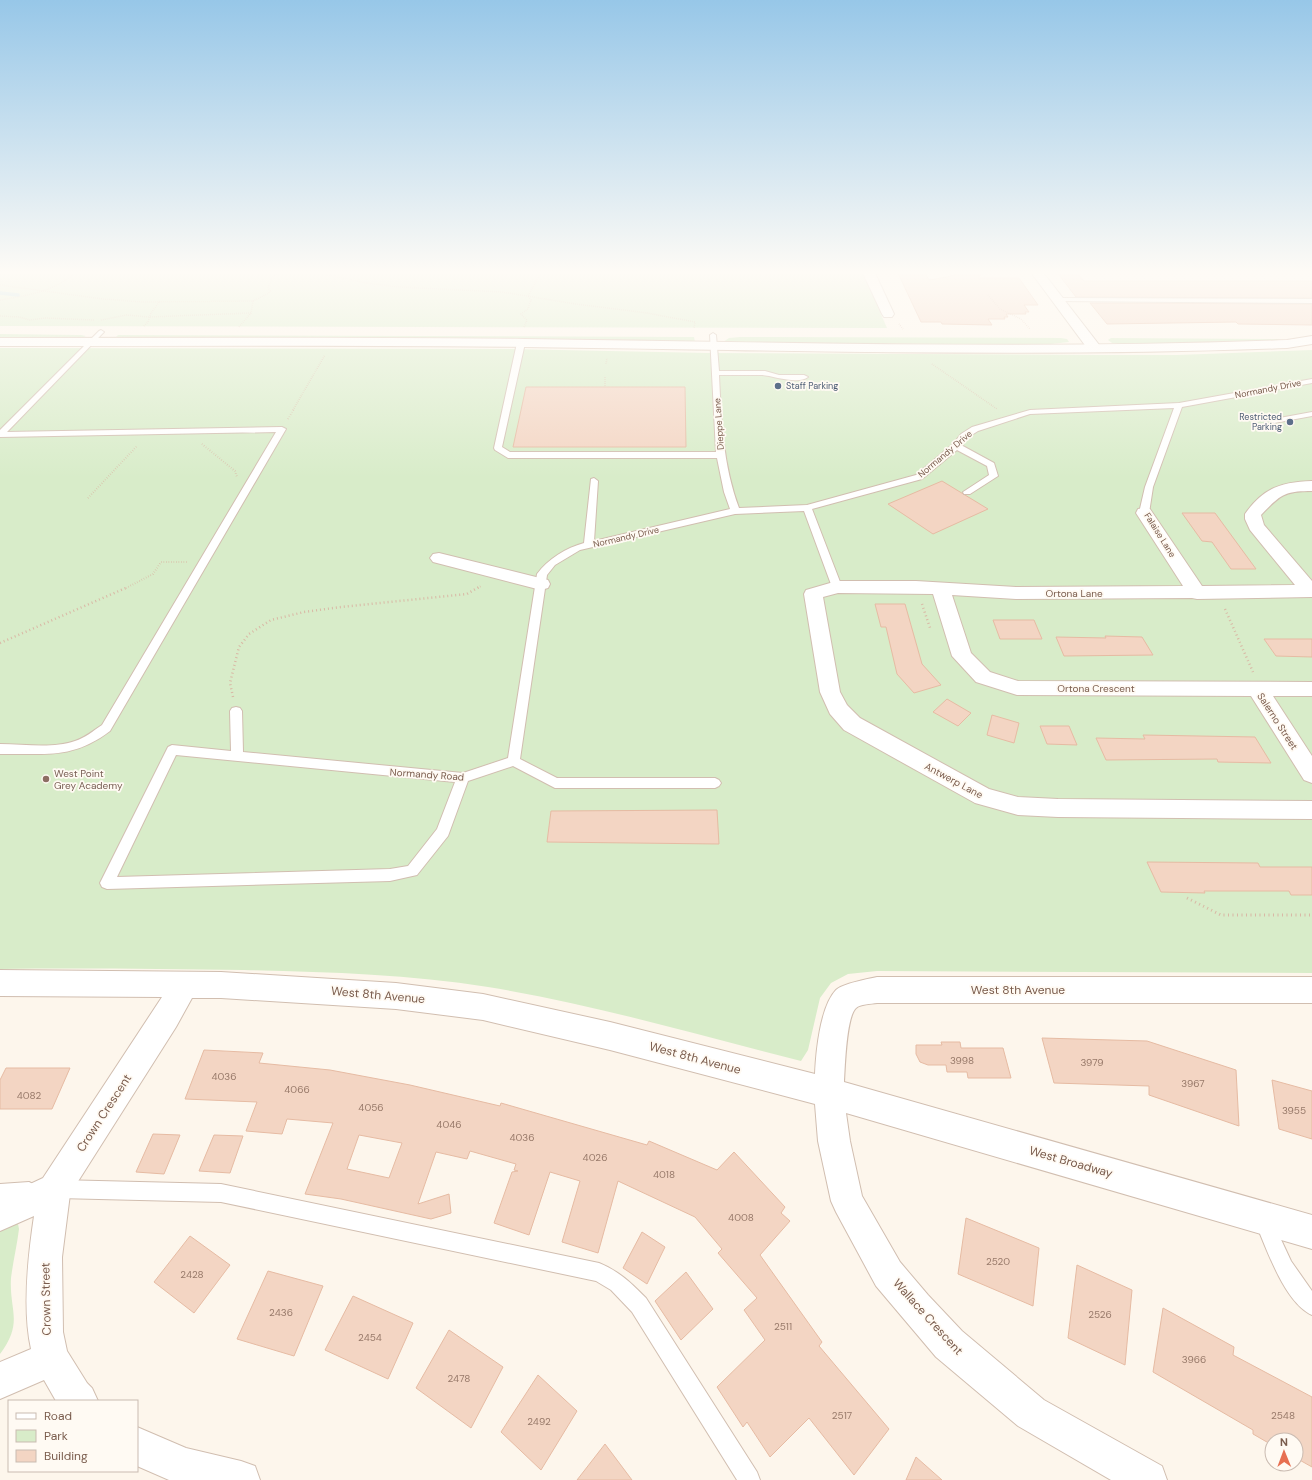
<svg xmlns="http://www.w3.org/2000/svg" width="1312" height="1480" viewBox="0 0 1312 1480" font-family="'DM Sans',sans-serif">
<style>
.green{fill:#d8ecc9}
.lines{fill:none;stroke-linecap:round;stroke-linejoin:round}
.stream{stroke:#a5d3da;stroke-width:3.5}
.building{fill:#f3d5c3;stroke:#e6bba3;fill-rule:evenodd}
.lane-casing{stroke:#d1beb0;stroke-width:2}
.street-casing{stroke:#d1beb0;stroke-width:2}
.secondary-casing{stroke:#d6c0b0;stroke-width:2}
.path-far3{stroke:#d9b8a5;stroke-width:1.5;stroke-dasharray:0.5 1.5;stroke-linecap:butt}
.path-far2{stroke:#d9b8a5;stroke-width:2;stroke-dasharray:0.5 2;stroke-linecap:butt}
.path-far1{stroke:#d9b8a5;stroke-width:2.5;stroke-dasharray:1 3;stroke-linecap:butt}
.path{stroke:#d9b8a5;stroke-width:3;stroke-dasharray:1 3.5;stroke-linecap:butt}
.lane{fill:#fff;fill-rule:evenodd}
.street{fill:#fff;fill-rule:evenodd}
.secondary{fill:#fff;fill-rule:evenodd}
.service-dot{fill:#5c6f8a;stroke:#fffaf3;stroke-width:1.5}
.education-dot{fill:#8d6e63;stroke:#fffaf3;stroke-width:1.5}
.labels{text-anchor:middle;stroke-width:3.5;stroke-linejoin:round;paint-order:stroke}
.far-service-label{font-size:9px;fill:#4e5e75;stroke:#fffaf3;text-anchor:start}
.far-street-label{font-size:9px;fill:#7a5c4d;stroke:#fffaf3}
.street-label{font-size:10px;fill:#7a5c4d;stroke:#fffaf3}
.education-label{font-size:10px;fill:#785e54;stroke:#fffaf3;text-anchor:start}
.near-number-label{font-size:10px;fill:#987a6a}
.near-street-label{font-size:12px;fill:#7a5c4d;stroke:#fffaf3}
</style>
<rect width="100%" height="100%" fill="#fdf6ec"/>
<!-- green -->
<g class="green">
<path d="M0,271H862L887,328L0,326Z"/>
<path d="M0,334L81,335L86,336L82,338H0Z"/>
<path d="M118,335L689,337H694L695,342L115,338Z"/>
<path d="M740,337L1061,338L1067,339L1069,342L1042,345L723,342L729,338Z"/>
<path d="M1111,338L1277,339L1280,340L1126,345L1112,343L1108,340Z"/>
<path d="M0,348L510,349L708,353L1100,355H1177L1312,350V973L877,971L848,974L831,983L820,998L808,1050L801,1061C697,1035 594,1004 488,987C408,974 325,972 244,970C163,969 81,968 0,969Z"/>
<path d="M14,1222L18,1224L19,1229C17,1245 13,1262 11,1278C9,1311 24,1322 0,1354V1228Z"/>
</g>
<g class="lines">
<!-- stream -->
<path class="stream" d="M0,293L18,295"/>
</g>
<!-- building -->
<g class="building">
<path d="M897,271H924L929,280L947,277L967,271H985L978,278H1019L1038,305H1024L1029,312H1025L1026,314H1006L1008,317H1004L1005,319H988L992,325L942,324L941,322H921Z"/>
<path d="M1056,271H1075L1084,281H1312V298L1076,297Z"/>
<path d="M1090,303L1312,304V325L1238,324L1236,322L1107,324Z"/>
<path d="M526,387H685L686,447H513Z"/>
<path d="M942,481L988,509L933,534L888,504Z"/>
<path d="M1182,513H1215L1256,569H1231L1212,542L1202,541Z"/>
<path d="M875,604H905L922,664L941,685L914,693L897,674L886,627H881Z"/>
<path d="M993,620H1034L1042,639H1000Z"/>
<path d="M1105,636L1142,637L1153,655L1064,656L1056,637L1106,638Z"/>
<path d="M1264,639H1312V657L1276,656Z"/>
<path d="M947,699L971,713L958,726L933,712Z"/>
<path d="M992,715L1019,723L1014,743L987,735Z"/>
<path d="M1040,726H1069L1077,745L1047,744Z"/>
<path d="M1143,735L1255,737L1271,763L1218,762L1217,759L1106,760L1096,738L1145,739Z"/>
<path d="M717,810L719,844L547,842L551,811Z"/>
<path d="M1147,862L1258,863L1260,867H1312V895H1291L1289,891H1204L1205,893L1161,892Z"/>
<path d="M1042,1038L1147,1041L1236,1070L1239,1126L1149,1095V1086L1054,1083Z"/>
<path d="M941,1042H960L961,1048H1003L1011,1078H968L967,1072H947L946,1065H928L920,1062L916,1054V1045H942Z"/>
<path d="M204,1050L263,1053L259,1063L330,1070L410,1085L500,1106L501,1103L647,1145L649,1141L717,1170L734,1152L785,1207L781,1213L790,1221L760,1255L822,1342L819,1346L889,1429L854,1475L809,1418L770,1457L747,1422L743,1427L717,1387L765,1340L744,1310L757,1298L718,1253L722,1249L695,1217L618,1181L598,1253L562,1242L580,1181L550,1172L529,1235L494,1223L512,1172L518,1171L514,1170L516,1164L470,1151L467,1159L436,1152L418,1204L449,1194L451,1213L431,1219L341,1199L305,1194L333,1123L287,1119L282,1134L246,1131L257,1102L185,1099ZM359,1135L402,1143L389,1178L347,1169Z"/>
<path d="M6,1068H70L52,1109H0V1080Z"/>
<path d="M1272,1080L1312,1091V1139L1279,1129Z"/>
<path d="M153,1134L180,1135L164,1174L136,1172Z"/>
<path d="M214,1135L243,1136L230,1173L199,1171Z"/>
<path d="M966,1218L1039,1248L1033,1306L958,1274Z"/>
<path d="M642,1232L665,1247L647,1284L623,1268Z"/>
<path d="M190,1236L230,1265L194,1313L154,1282Z"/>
<path d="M1077,1265L1132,1290L1125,1365L1068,1338Z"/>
<path d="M268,1271L323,1286L294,1356L237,1339Z"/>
<path d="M686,1272L713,1309L681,1340L655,1301Z"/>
<path d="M353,1296L413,1323L388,1379L325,1350Z"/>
<path d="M1163,1308L1234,1347L1233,1355L1312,1397V1467L1296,1458V1440H1272V1445L1253,1434V1430L1153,1372Z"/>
<path d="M449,1330L503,1367L471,1428L416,1388Z"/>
<path d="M538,1375L577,1411L541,1470L501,1432Z"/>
<path d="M605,1444L632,1480H577Z"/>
<path d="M916,1457L942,1480H906Z"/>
</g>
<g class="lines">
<!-- lane casing -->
<g class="lane-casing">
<g id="lane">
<path d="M1058,298L1312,299V303L1056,301L1055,300Z"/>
<path d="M101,330L104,332L103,333L7,432L282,427L286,429L110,731C72,760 45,753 0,754V744C24,744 52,749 75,741C85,738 93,731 102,725L276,432L0,437V430L99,331Z"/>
<path d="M713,333L716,335L719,371H765L779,375H804L808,377C798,385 774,376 762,375C748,375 733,375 719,375C721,420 723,465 739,508L807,505L916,475L953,444L961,434L972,427L1030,410L1179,403L1312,379V383L1182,407L1153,487L1149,513L1144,516L1139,513L1145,487L1174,408L1030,414L978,431L967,438L961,445L994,463L998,476L970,494H964L963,492L989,475L987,466L957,450L922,479L812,509L842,587L837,590L832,587L804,511L735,514L580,550L555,565L547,575L520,759L557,778H715L719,780L721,783L719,786L715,788H555L513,766L468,781L448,836L417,875L390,881L107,889L102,887L100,883L168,747L172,745L231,751L230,711L232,708L236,707L240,708L242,711L243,752L463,773L508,758L537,574C548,559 566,548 584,543L591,479L594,478L598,481L594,541L730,509L724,492L717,458H508L495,450L494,448L517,343L521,341L525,343L502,447L510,452H716L710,335ZM176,755L455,782L437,829L408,866L390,869L117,877Z"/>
<path d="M1312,412V416L1274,423L1270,421L1274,419Z"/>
<path d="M58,1180L221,1184L599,1263C619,1271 631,1283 646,1298L757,1472L760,1480H737L632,1312L611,1290L596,1281L221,1202L58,1198L52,1195L49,1189L52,1183Z"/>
<path d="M29,1182L35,1185L38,1191L35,1197L29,1200L0,1202V1184Z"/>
<path d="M1265,1215L1271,1218L1291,1261L1312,1291V1315C1285,1303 1267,1250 1256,1224L1259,1218Z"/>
</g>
</g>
<!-- street casing -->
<g class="street-casing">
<g id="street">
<path d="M862,271H874L894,314L892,317H884L882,314Z"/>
<path d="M1030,271H1042L1100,346L1102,349L1100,352H1090Z"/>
<path d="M1312,481V491C1284,491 1280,495 1261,515L1264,525L1312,581V597L1197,599L1192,598L1016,599L952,595L971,653L990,672L1018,681L1312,682V696H1273L1312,756V783L1304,780L1251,696L1017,695L976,682L952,656L933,594L838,593L823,597L840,692L847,705L860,718L989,789L1018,797L1058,799L1312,801V819L1058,817L1018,815L975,803L844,730L830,714L820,692L804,594L806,590L837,581H916L1016,587L1183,586L1136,513L1138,509L1144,508L1150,509L1202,586L1295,585L1250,530L1245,519V514C1263,488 1281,482 1312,481Z"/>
<path d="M439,553L548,580L550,584L548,588L541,590L433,562L430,558L433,554Z"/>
<path d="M0,970L221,972L396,983L483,994L610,1022L815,1074C816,1052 820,1007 836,990C842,984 867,979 877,977H1312V1003H877C871,1004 860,1004 856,1008C846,1017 845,1068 844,1082L1312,1215V1249L846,1113L850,1141L862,1196L900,1262L928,1295L962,1331L1044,1400L1162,1466L1167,1480H1111L1018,1426L936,1357L876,1286L836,1212L831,1201L818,1141L815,1104L610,1050L483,1020L396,1009L221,998H192L176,1027L70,1194L62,1257L63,1332L67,1351L87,1383L92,1388L98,1401H56L44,1380L0,1399V1362L31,1349C22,1309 28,1256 34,1216L0,1231V1198L43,1178L162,997L0,996Z"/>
<path d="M137,1427L186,1448L241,1461L255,1466L260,1480H169L137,1466Z"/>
</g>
</g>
<!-- secondary casing -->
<g class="secondary-casing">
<path id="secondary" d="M1312,336V344L1287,348C1033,358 778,350 524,347C349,345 175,346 0,346V338C175,338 349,337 524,339C778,342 1033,350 1287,340Z"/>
</g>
<!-- path-far3 -->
<g class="path-far3">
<path d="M310,271L366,283L399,287L502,292L576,304L647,313L695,322L694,328"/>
<path d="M940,271L945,273"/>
<path d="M0,285L103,299L142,302L253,301L251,313L239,327"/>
<path d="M988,295L1000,309L1021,319L1030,329"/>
<path d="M0,300C25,296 58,291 76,271"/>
<path d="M253,301L269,293L270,291L268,287L273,276L283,271"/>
<path d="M0,316L19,317L30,320L45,318L94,320"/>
<path d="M101,320L127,315L149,317L251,313"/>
<path d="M899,324L903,329"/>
<path d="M144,326L148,322L151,313L160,301"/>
<path d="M524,327L527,320L521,314L528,309L531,300L528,296L542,271"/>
<path d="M606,364L607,358"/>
<path d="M932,364L997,409"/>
<path d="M605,377V387"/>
<path d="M293,410L325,355"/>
</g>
<!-- path-far2 -->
<g class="path-far2">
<path d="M288,419L294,409"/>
<path d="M202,444L235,471L237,477"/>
<path d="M88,498L137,446"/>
<path d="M126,588L153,574L161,562H187"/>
<path d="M478,588L481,586"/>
</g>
<!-- path-far1 -->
<g class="path-far1">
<path d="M922,604L930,628"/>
<path d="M1225,609L1253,672"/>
<path d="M0,643L128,587"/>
<path d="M233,697L230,683L239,647L249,634L271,620L304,612L341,607L467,594L479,587"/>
</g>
<!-- path -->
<path class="path" d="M1187,898L1221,915H1312"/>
<!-- lane -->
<use href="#lane" class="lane"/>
<!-- street -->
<use href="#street" class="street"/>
<!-- secondary -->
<use href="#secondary" class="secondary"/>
</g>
<!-- sky -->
<linearGradient id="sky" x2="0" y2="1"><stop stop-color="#97c7e8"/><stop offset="0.57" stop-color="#fefbf6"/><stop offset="1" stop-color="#fefbf6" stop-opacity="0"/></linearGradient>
<rect width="1312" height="478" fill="url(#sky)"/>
<!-- markers -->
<g class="service-dot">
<circle cx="778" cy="386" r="4"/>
<circle cx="1290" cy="422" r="4"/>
</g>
<circle class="education-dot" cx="46" cy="779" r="4"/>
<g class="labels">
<!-- far-service labels -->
<g class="far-service-label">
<text x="786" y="389">Staff Parking</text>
<text x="1282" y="420" text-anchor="end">Restricted<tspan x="1282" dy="10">Parking</tspan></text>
</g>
<!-- far-street labels -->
<g class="far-street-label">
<text transform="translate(1268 389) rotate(-11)" y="3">Normandy Drive</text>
<text transform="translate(719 424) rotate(-94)" y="3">Dieppe Lane</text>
<text transform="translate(945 454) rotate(-40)" y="3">Normandy Drive</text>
<text transform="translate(1160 535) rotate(58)" y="3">Falaise Lane</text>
<text transform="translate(626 537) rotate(-13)" y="3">Normandy Drive</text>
</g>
<!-- street labels -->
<g class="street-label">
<text x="1074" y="597">Ortona Lane</text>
<text x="1096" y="692">Ortona Crescent</text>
<text transform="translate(1278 721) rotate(57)" y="4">Salerno Street</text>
<text transform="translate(427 774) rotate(4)" y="4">Normandy Road</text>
<text transform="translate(954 780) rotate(28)" y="4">Antwerp Lane</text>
</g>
<!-- education labels -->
<g class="education-label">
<text x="54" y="777">West Point<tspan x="54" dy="12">Grey Academy</tspan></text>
</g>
<!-- near-number labels -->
<g class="near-number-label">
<text x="962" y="1064">3998</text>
<text x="1092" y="1066">3979</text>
<text x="224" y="1080">4036</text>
<text x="1193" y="1087">3967</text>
<text x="297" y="1093">4066</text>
<text x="29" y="1099">4082</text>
<text x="371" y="1111">4056</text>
<text x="1294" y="1114">3955</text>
<text x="449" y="1128">4046</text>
<text x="522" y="1141">4036</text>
<text x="595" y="1161">4026</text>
<text x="664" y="1178">4018</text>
<text x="741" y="1221">4008</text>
<text x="998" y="1265">2520</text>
<text x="192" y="1278">2428</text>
<text x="281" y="1316">2436</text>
<text x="1100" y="1318">2526</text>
<text x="783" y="1330">2511</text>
<text x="370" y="1341">2454</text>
<text x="1194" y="1363">3966</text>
<text x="459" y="1382">2478</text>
<text x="842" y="1419">2517</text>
<text x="1283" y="1419">2548</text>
<text x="539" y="1425">2492</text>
</g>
<!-- near-street labels -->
<g class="near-street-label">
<text x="1018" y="994">West 8th Avenue</text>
<text transform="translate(378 995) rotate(5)" y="4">West 8th Avenue</text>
<text transform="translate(695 1058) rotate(15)" y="4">West 8th Avenue</text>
<text transform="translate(104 1113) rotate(-57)" y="4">Crown Crescent</text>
<text transform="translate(1071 1162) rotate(16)" y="4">West Broadway</text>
<text transform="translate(46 1299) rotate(-91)" y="4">Crown Street</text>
<text transform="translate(928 1317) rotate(48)" y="4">Wallace Crescent</text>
</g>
</g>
<!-- legend -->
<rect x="8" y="1400" width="130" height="72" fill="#fffaf3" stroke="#cabbb1"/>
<rect x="16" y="1413" width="20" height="6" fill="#ffffff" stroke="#cabbb1"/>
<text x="44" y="1420" font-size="12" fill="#7a5c4d">Road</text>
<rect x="16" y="1430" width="20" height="12" fill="#d8ecc9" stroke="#cabbb1"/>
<text x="44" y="1440" font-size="12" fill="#7a5c4d">Park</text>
<rect x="16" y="1450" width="20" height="12" fill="#f3d5c3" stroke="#cabbb1"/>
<text x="44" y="1460" font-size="12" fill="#7a5c4d">Building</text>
<!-- north arrow -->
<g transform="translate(1284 1452) rotate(359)"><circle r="19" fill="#fffaf3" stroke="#cabbb1"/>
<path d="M0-3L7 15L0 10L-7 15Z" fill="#e76f51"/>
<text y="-6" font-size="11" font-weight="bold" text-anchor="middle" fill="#7a5c4d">N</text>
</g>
</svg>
